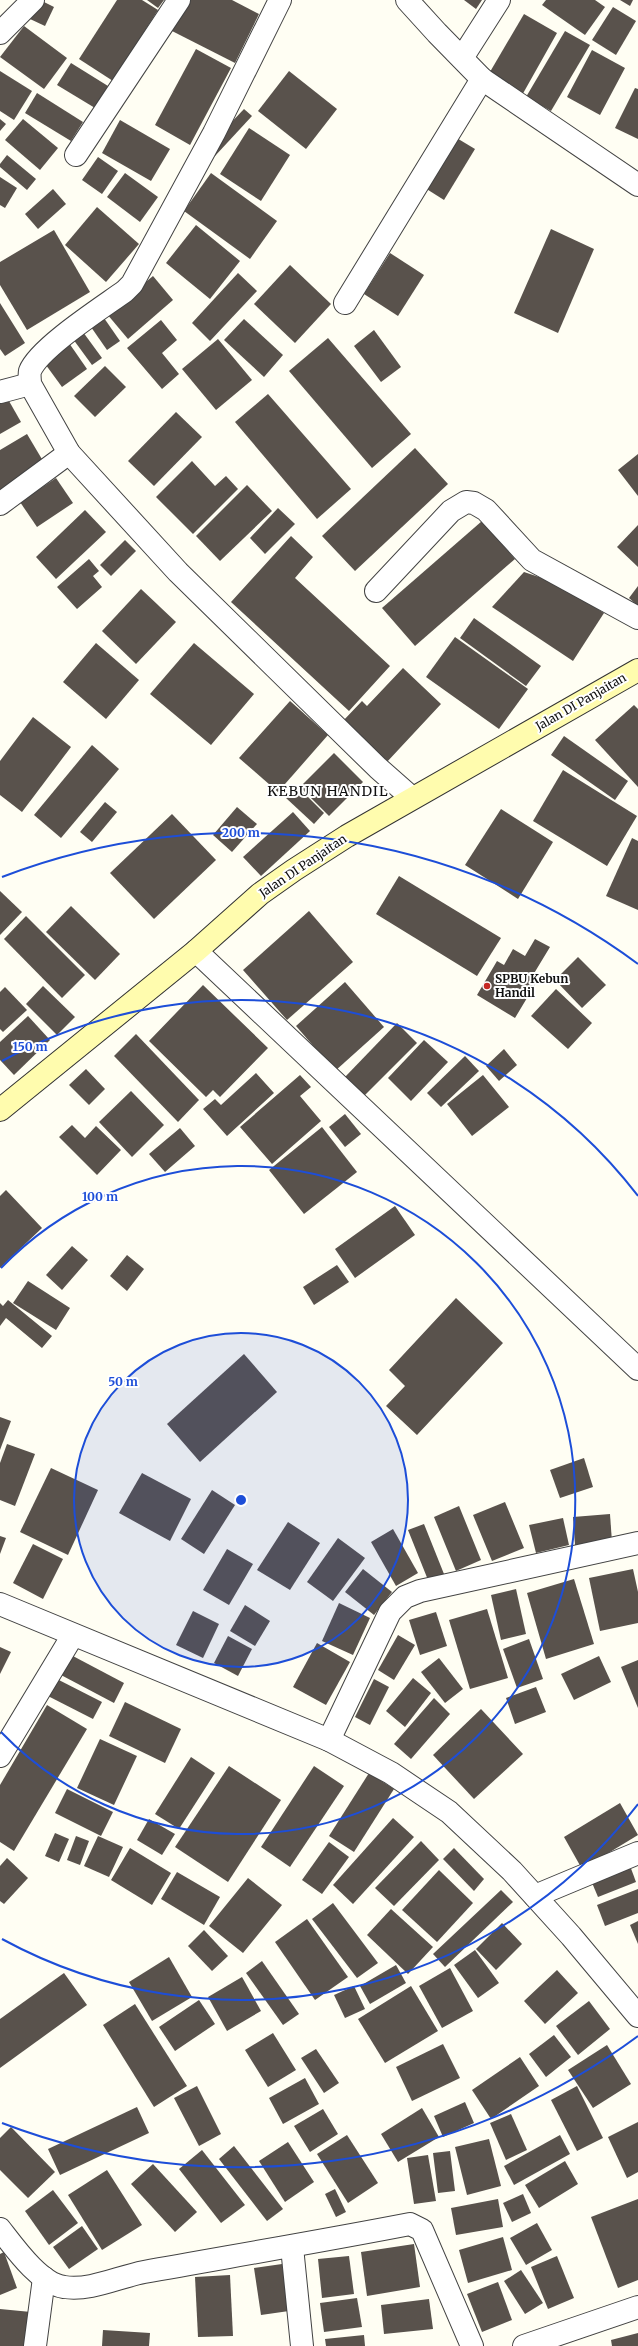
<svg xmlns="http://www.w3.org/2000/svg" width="638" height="2346" viewBox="0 0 638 2346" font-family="Merriweather,serif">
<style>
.building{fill:#59524c}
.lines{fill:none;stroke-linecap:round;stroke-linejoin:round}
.street-casing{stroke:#434343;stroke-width:24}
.secondary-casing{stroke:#323232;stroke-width:24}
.street{stroke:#fff;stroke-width:22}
.secondary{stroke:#fffcae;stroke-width:22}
.ring{fill:none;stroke:#1d4ed8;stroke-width:2}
.poi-dot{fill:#c52823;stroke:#fff;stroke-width:1.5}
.labels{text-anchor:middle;stroke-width:4;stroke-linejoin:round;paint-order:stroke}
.street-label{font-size:12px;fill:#101010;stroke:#fff}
.poi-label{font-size:12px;font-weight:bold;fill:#101010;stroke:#fff;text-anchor:start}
.quarter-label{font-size:14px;letter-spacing:1px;fill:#101010;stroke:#fff}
.centre{fill:#1d4ed8;stroke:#fff;stroke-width:2}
.ring-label{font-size:12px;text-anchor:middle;font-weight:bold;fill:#1d4ed8;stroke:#fff;stroke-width:4;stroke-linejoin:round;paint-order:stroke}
</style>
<rect width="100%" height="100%" fill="#fffef3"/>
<!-- building -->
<g class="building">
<path d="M40,0L54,7L45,26L30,19Z"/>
<path d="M117,0H142L158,10L113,81L79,59Z"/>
<path d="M147,0H164L158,8Z"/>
<path d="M188,0H232L259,14L235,63L172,31Z"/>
<path d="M464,0H482L476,9Z"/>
<path d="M546,0H595L605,7L585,35L542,5Z"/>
<path d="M620,0H633L630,6Z"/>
<path d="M613,7L636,21L616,55L592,40Z"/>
<path d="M524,14L557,33L521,97L487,77Z"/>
<path d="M24,26L67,58L44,89L0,57Z"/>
<path d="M565,31L590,45L551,111L526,97Z"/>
<path d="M196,49L231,68L190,145L155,125Z"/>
<path d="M592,50L625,68L600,115L567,97Z"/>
<path d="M71,63L108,86L95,108L57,85Z"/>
<path d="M0,71L32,91L14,120L0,111Z"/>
<path d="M289,71L337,109L306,149L258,111Z"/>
<path d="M635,88L638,89V139L615,128Z"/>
<path d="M37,93L83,122L71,141L25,113Z"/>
<path d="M244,109L252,116L215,156L207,148Z"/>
<path d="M0,119L6,124L0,131Z"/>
<path d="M23,119L58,148L40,170L5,140Z"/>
<path d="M120,120L170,149L151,181L102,153Z"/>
<path d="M249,128L290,155L261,201L220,174Z"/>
<path d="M455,137L475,149L444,200L425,188Z"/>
<path d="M7,155L36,179L27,190L0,167V164Z"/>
<path d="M98,157L118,171L102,194L82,180Z"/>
<path d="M125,173L158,197L140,222L107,197Z"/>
<path d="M211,173L277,221L250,259L184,211Z"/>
<path d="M0,177L17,188L5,208L0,205Z"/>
<path d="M53,189L66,204L38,229L25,214Z"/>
<path d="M97,207L139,244L106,282L65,245Z"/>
<path d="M196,225L240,261L210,299L166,263Z"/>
<path d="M551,229L594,249L558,333L514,313Z"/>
<path d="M54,230L90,292L27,330L0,285V262Z"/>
<path d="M390,253L424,275L398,316L364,294Z"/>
<path d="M290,265L331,304L295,343L254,304Z"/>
<path d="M238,273L257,291L210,341L192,323Z"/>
<path d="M153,276L173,300L128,339L107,314Z"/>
<path d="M0,303L25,343L5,356L0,349Z"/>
<path d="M104,318L120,341L107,350L91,327Z"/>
<path d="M244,319L283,355L264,377L224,340Z"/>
<path d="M161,320L177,340L162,353L179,374L162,389L127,348Z"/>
<path d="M374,330L401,367L381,382L354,346Z"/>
<path d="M83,332L102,358L92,365L73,339Z"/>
<path d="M328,338L411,434L372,468L289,371Z"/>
<path d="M218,339L252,380L216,410L182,369Z"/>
<path d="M69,343L87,369L62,387L43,361Z"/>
<path d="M105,366L126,387L95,417L74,396Z"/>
<path d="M5,394L21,422L0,434V397Z"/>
<path d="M268,394L351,489L317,519L235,422Z"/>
<path d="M176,412L202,437L154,486L128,461Z"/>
<path d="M27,434L46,466L0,494V450Z"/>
<path d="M415,448L448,484L355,571L322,536Z"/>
<path d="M638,454V496L618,470Z"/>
<path d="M192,461L215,486L226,476L238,489L193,534L156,497Z"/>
<path d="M56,478L73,503L37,527L20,502Z"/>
<path d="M247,485L272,511L220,561L196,536Z"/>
<path d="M278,508L295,524L265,554L250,538Z"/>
<path d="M85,510L106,532L56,579L36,557Z"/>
<path d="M482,521L515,559L415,646L382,608Z"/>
<path d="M638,525V567L617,547Z"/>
<path d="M291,536L313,557L295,578L390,666L349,711L231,602Z"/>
<path d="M125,540L136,551L111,576L100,565Z"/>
<path d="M89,559L99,571L93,576L102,587L77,609L57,587Z"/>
<path d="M524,572L557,583L604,613L573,661L492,607Z"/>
<path d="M638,586V606L629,598Z"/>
<path d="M141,589L176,622L136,664L102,631Z"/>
<path d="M474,618L541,666L526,686L460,638Z"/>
<path d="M455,637L528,689L499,729L426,677Z"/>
<path d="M96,643L139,680L106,719L63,682Z"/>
<path d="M194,643L254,694L211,745L150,694Z"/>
<path d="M403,668L441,704L386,763L342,722L362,701L367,706Z"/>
<path d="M290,701L328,735L278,792L239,758Z"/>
<path d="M634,705L638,709V787L595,740Z"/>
<path d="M33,717L71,747L22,812L0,795V761Z"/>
<path d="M564,736L628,781L615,800L551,755Z"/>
<path d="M92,745L119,769L61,838L34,815Z"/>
<path d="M334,753L363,782L329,816L300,787Z"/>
<path d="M563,770L637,816L607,866L533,821Z"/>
<path d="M297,786L324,813L314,824L286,798Z"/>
<path d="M105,802L117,812L92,842L80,832Z"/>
<path d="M237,807L257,824L232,852L213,835Z"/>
<path d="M501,809L553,842L518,899L465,865Z"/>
<path d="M293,812L310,831L261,876L243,857Z"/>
<path d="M172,814L216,860L154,919L110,873Z"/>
<path d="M632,838L638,841V910L606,896Z"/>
<path d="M399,876L501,938L477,976L376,914Z"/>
<path d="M0,891L22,912L0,935Z"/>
<path d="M71,906L120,954L95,980L46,932Z"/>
<path d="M309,911L353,962L287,1020L243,970Z"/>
<path d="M26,916L85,975L62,998L4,939Z"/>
<path d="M535,939L550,947L530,980L536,983L515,1018L477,995L497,961L504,965L513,949L525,956Z"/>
<path d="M578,957L606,985L582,1008L555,980Z"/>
<path d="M345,982L384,1027L335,1071L296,1026Z"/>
<path d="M203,985L268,1048L220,1097L213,1090L206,1097L149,1041Z"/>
<path d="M43,986L75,1017L57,1035L26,1004Z"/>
<path d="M5,987L27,1010L3,1032L0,1029V992Z"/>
<path d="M556,989L592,1023L568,1049L531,1016Z"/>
<path d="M28,1016L50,1040L14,1075L0,1060V1042Z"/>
<path d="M397,1023L417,1043L364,1096L345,1077Z"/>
<path d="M136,1034L199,1100L178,1122L114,1056Z"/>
<path d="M424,1040L448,1062L411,1101L388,1078Z"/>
<path d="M504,1049L517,1065L499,1081L486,1066Z"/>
<path d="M465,1056L479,1071L441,1107L427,1093Z"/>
<path d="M86,1069L105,1089L89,1105L69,1085Z"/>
<path d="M256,1073L274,1093L227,1136L203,1109L215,1099L221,1105Z"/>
<path d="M300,1075L311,1087L300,1096L321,1121L272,1164L240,1127Z"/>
<path d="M483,1075L509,1107L472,1136L447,1104Z"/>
<path d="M131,1091L164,1125L132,1157L99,1122Z"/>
<path d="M345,1114L361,1134L345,1147L329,1127Z"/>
<path d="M72,1125L85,1138L96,1126L121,1150L97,1175L59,1137Z"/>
<path d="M322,1127L357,1172L304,1214L269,1170Z"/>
<path d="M180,1128L195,1146L165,1172L149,1154Z"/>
<path d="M6,1190L42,1228L0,1268V1196Z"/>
<path d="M395,1206L415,1235L355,1278L335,1249Z"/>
<path d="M72,1246L88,1260L62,1290L46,1275Z"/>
<path d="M127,1255L144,1269L127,1291L110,1276Z"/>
<path d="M337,1265L349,1282L314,1305L303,1287Z"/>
<path d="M28,1281L70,1308L56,1330L13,1303Z"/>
<path d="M456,1298L503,1343L417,1435L386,1406L405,1386L389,1370Z"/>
<path d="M8,1300L52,1336L42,1348L6,1318L0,1326V1303L3,1306Z"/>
<path d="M244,1354L277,1392L200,1462L167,1424Z"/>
<path d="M0,1417L11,1421L0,1450Z"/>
<path d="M7,1444L35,1454L15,1506L0,1500V1463Z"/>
<path d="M584,1458L593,1487L560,1498L550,1470Z"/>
<path d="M51,1468L98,1490L68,1555L20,1532Z"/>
<path d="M142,1473L191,1499L170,1541L119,1513Z"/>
<path d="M212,1490L235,1505L204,1554L181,1539Z"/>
<path d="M505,1502L524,1548L492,1561L473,1515Z"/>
<path d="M459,1506L481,1560L456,1571L434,1517Z"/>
<path d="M610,1514L612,1542L575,1545L573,1517Z"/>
<path d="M563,1518L569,1545L536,1553L529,1525Z"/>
<path d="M288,1522L320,1543L290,1590L257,1570Z"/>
<path d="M424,1524L444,1574L428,1580L408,1530Z"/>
<path d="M393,1529L418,1573L396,1586L371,1542Z"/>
<path d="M0,1536L6,1538L0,1554Z"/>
<path d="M338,1538L365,1558L333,1601L307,1582Z"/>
<path d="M33,1544L63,1559L43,1599L13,1583Z"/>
<path d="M227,1549L253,1564L229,1605L203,1590Z"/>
<path d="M363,1569L392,1592L374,1615L345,1592Z"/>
<path d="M633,1569L638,1592V1623L600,1631L589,1578Z"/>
<path d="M574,1579L594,1644L546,1659L527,1593Z"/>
<path d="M516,1589L526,1634L501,1640L491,1595Z"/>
<path d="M339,1603L370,1618L353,1655L322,1641Z"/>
<path d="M245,1605L270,1621L255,1646L230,1631Z"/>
<path d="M487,1609L508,1678L470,1689L449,1620Z"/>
<path d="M193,1611L219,1624L203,1658L176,1645Z"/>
<path d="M436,1612L447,1646L420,1655L409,1620Z"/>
<path d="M398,1635L415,1645L394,1680L378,1670Z"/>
<path d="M228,1636L252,1649L238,1676L214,1663Z"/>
<path d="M529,1639L543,1679L517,1688L503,1649Z"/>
<path d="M317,1643L350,1662L326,1705L293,1687Z"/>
<path d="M0,1647L11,1652L0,1674Z"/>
<path d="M71,1655L124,1683L114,1703L61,1675Z"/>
<path d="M599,1656L611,1682L574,1700L561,1674Z"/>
<path d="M439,1658L463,1689L445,1703L421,1672Z"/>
<path d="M638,1660V1708L621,1667Z"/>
<path d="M53,1677L102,1702L93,1719L44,1694Z"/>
<path d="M413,1678L431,1693L405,1727L386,1711Z"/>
<path d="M374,1679L389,1687L370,1725L355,1717Z"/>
<path d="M536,1687L546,1712L515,1724L506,1698Z"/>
<path d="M434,1698L450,1714L411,1759L394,1744Z"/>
<path d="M125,1702L181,1729L165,1763L109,1736Z"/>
<path d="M47,1705L87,1729L14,1851L0,1842V1785Z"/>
<path d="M481,1709L523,1754L474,1799L433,1755Z"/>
<path d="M100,1739L137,1756L114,1805L77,1788Z"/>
<path d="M191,1757L215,1773L179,1829L155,1814Z"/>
<path d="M229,1766L281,1800L228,1882L175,1847Z"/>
<path d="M314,1766L344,1786L290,1867L261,1847Z"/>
<path d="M369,1773L394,1789L354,1852L329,1836Z"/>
<path d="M67,1789L113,1812L101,1836L55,1813Z"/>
<path d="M620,1803L638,1835L582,1869L564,1837Z"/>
<path d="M393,1818L414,1837L353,1904L333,1885Z"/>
<path d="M149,1819L175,1834L162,1855L137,1840Z"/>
<path d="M55,1833L69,1839L59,1862L45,1856Z"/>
<path d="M76,1836L89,1841L80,1865L67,1860Z"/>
<path d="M98,1836L123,1847L109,1877L84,1866Z"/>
<path d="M421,1841L439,1860L394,1906L375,1888Z"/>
<path d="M329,1842L349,1857L322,1894L302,1880Z"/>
<path d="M130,1848L171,1873L152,1905L111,1880Z"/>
<path d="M454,1848L484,1879L474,1891L443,1859Z"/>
<path d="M7,1858L28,1878L4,1904L0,1901V1866Z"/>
<path d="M629,1863L636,1882L598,1897L590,1878Z"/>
<path d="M439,1870L473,1903L437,1942L402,1910Z"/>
<path d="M177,1872L220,1897L204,1925L161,1899Z"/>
<path d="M248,1878L282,1905L243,1953L209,1926Z"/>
<path d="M638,1889V1913L605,1926L597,1905Z"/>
<path d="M501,1890L513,1902L445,1967L433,1954Z"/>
<path d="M333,1903L378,1963L357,1978L312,1919Z"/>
<path d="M391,1909L433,1947L408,1974L367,1935Z"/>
<path d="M307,1919L348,1977L315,2000L275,1942Z"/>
<path d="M638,1921V1944L630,1925Z"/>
<path d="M502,1923L522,1944L496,1970L476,1949Z"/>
<path d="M204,1930L228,1956L212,1971L188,1946Z"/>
<path d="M475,1950L499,1983L478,1998L454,1965Z"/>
<path d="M169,1957L192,1997L152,2021L129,1982Z"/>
<path d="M262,1961L299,2014L283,2025L246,1973Z"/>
<path d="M396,1965L406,1983L370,2004L360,1986Z"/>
<path d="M450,1968L473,2011L442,2028L419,1986Z"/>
<path d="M557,1970L578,1993L545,2024L524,2001Z"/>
<path d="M64,1973L87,2005L0,2068V2019Z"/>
<path d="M242,1977L261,2011L227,2031L208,1997Z"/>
<path d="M354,1986L365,2009L345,2018L334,1995Z"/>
<path d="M411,1986L438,2031L385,2063L358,2019Z"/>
<path d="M199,2000L215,2024L175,2051L159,2027Z"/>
<path d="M589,2001L610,2029L578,2055L556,2026Z"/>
<path d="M135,2004L187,2086L154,2107L103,2025Z"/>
<path d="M273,2033L296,2070L268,2087L245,2050Z"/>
<path d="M554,2035L571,2057L546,2077L529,2054Z"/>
<path d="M443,2044L460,2078L412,2101L396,2067Z"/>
<path d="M607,2045L631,2084L593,2108L568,2070Z"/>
<path d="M316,2049L339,2083L324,2093L301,2058Z"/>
<path d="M520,2057L539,2086L491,2119L472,2090Z"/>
<path d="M305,2078L319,2104L283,2124L269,2098Z"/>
<path d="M197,2086L221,2134L199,2146L174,2098Z"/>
<path d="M577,2086L603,2138L577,2151L551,2100Z"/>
<path d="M465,2102L474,2123L443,2137L434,2116Z"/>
<path d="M137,2107L149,2133L60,2175L48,2149Z"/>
<path d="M422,2108L439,2137L398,2162L381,2134Z"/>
<path d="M323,2109L338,2134L310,2152L294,2126Z"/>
<path d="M511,2114L527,2150L506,2160L490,2123Z"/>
<path d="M638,2122V2172L627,2178L608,2137Z"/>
<path d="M11,2127L55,2172L28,2198L0,2170V2138Z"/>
<path d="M347,2135L378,2183L348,2203L317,2154Z"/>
<path d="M560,2135L570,2154L514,2185L504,2166Z"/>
<path d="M489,2139L501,2186L467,2195L455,2147Z"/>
<path d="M288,2142L314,2182L285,2202L259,2161Z"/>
<path d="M234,2146L283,2209L267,2221L219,2159Z"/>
<path d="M202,2150L245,2205L221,2223L179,2169Z"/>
<path d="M450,2151L455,2191L438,2193L433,2153Z"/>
<path d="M428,2155L436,2201L414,2204L407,2158Z"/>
<path d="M565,2161L578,2184L539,2208L525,2185Z"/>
<path d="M153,2164L197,2212L175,2232L131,2184Z"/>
<path d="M107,2170L142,2225L102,2250L68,2195Z"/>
<path d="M335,2189L346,2212L336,2217L325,2194Z"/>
<path d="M53,2190L78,2223L49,2245L25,2211Z"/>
<path d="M523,2194L531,2213L512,2222L503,2203Z"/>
<path d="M498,2199L503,2227L456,2235L451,2208Z"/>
<path d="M638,2199V2280L618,2288L591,2217Z"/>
<path d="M537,2223L552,2250L526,2265L510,2238Z"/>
<path d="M82,2226L98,2249L69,2269L53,2247Z"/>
<path d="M503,2237L512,2270L468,2283L459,2250Z"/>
<path d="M414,2244L420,2287L367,2296L361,2252Z"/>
<path d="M4,2252L17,2288L0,2295V2254Z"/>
<path d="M349,2256L354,2294L322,2298L318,2259Z"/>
<path d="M557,2256L574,2298L548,2309L531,2267Z"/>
<path d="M282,2264L289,2311L261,2315L254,2268Z"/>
<path d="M521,2270L543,2303L525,2314L504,2281Z"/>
<path d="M230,2275L233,2336L198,2337L195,2277Z"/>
<path d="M498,2282L512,2320L482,2332L467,2294Z"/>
<path d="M357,2298L362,2327L324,2332L320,2303Z"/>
<path d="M429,2299L433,2329L384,2334L381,2305Z"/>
<path d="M0,2309L31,2312L27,2346H0Z"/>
<path d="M103,2330L150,2333L149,2346H102Z"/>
<path d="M638,2333V2346H612L611,2340Z"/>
<path d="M364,2335L365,2346H326L325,2339Z"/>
</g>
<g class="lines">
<!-- street casing -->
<g class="street-casing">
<g id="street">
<path d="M280,0L214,133L132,284L125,291C103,307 39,348 30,371C29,375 30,380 30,384L69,453L178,572L378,768L412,798"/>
<path d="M407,0L437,33L482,79L638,185"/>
<path d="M0,33L33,0"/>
<path d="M462,58L499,0"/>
<path d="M76,155L179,0"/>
<path d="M345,303L482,79"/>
<path d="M0,392L30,384"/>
<path d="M0,504L69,453"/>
<path d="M376,591L451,511L466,502L474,503L486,510L532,560L638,618"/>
<path d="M196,951L638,1369"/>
<path d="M0,1604L329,1740L391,1773L449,1812L512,1871L571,1936L638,2016"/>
<path d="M329,1740L390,1612L405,1597L420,1591L638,1543"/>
<path d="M0,1756L73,1635"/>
<path d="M535,1896L638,1853"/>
<path d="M0,2229C14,2247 40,2284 64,2287C91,2291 118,2277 144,2272C233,2256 322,2241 410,2224L422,2230L472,2346"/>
<path d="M292,2247L302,2346"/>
<path d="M35,2346L44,2278"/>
<path d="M524,2346L638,2307"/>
</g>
</g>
<!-- secondary casing -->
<g class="secondary-casing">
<path id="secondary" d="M0,1110L196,951L260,894L294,870L347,836L638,670"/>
</g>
<!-- street -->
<use href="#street" class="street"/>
<!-- secondary -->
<use href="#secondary" class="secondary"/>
</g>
<!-- distance rings -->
<circle cx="241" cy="1500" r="167" fill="#1d4ed8" fill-opacity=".12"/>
<g class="ring">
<circle cx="241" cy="1500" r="167"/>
<path d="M1 1268A334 334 0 1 1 1 1732"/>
<path d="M638 1804A500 500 0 0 1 2 1939M2 1061A500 500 0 0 1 638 1196"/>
<path d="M638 2036A667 667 0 0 1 2 2123M2 877A667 667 0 0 1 638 964"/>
</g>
<!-- markers -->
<circle class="poi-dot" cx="487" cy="986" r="4"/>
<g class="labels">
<!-- street labels -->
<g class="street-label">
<text transform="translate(581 702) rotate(-30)" y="4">Jalan DI Panjaitan</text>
<text transform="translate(303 866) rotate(-34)" y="4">Jalan DI Panjaitan</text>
</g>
<!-- poi labels -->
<g class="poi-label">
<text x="495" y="983">SPBU Kebun<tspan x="495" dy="14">Handil</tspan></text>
</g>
<!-- quarter labels -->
<g class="quarter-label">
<text x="328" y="796">KEBUN HANDIL</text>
</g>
</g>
<circle cx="241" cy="1500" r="6" class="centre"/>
<g class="ring-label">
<text x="241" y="837">200 m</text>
<text x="30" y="1051">150 m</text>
<text x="100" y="1201">100 m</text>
<text x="123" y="1386">50 m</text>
</g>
</svg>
